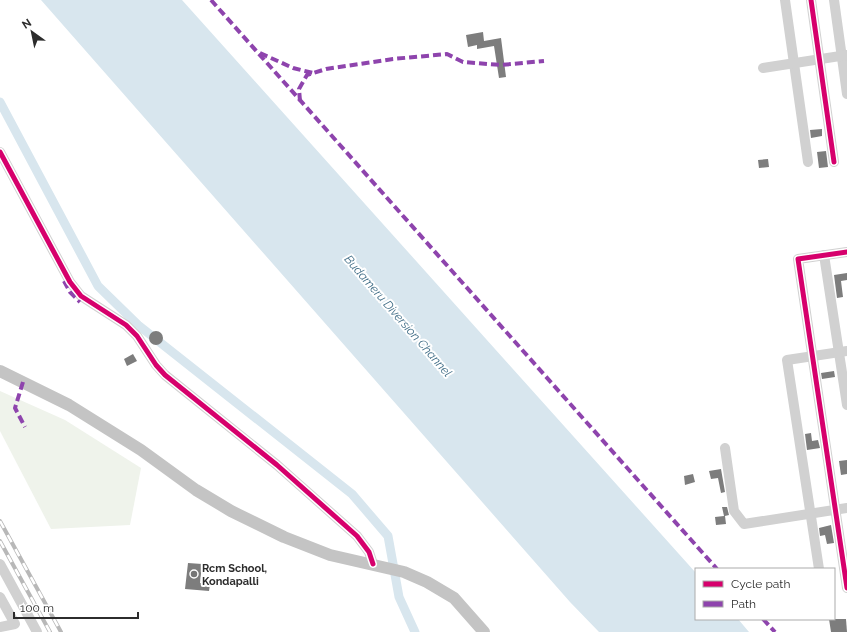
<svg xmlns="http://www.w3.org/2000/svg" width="847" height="632" viewBox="0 0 847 632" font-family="Raleway,sans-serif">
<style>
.green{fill:#eff3eb}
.water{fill:#d8e6ee}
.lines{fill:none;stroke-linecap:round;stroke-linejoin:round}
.canal{stroke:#d8e6ee;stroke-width:9}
.building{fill:#7d7d7d}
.minor{stroke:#d1d1d1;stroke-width:10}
.major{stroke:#c4c4c4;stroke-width:12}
.rail-casing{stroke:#b8b8b8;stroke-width:4}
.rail{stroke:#fff;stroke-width:2.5;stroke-dasharray:8;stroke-linecap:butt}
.quiet{stroke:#8e44ad;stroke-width:4;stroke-dasharray:8 4;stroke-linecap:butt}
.cycleway-casing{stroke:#fff;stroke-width:8}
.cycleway{stroke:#d6006c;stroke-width:5}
.poi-dot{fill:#767676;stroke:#fff;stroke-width:1.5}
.labels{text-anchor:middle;stroke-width:4;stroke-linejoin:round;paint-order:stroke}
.poi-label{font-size:11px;font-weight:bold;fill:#2c2c2c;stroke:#fff;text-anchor:start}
.water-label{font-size:12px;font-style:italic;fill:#416e87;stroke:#fff}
</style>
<rect width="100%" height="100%" fill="#fff"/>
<!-- green -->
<path class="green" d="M0,391L65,420L141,468L130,525L51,529L0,431Z"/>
<!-- water -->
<path class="water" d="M41,0H182L696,573V619H738L749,632H599L570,602Z"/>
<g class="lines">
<!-- canal -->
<path class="canal" d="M0,102L98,286L138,325L352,494L388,536L399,597L415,632"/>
</g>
<!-- building -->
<g class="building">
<path d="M483,32L484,41L501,38L506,77L499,78L494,46L477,49V45L468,47L466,35Z"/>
<path d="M822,129V136L811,138L810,130Z"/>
<path d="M826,151L828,167L819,168L817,152Z"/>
<path d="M768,159L769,167L759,168L758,160Z"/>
<path d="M847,273V280L841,281L843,297L837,298L834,275Z"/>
<circle cx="156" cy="338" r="7"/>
<path d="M133,354L137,361L127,366L124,359Z"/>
<path d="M834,371L835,377L822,379L821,373Z"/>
<path d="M811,433L812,441L818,440L820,448L807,450L805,434Z"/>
<path d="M847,460V474L841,475L839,461Z"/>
<path d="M721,469L725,492L721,493L718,478L711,479L709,471Z"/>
<path d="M693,474L695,482L685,485L684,476Z"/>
<path d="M722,507H727L729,515L725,516L726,524L716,525L715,517L724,516Z"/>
<path d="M831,525L834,543L827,544L825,535L820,536L819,528Z"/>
<path d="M188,563L202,564L200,583L210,584L209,591L185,589Z"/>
<path d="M829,619H846L847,632H831Z"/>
</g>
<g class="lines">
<!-- minor -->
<g class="minor">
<path d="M785,0L808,162"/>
<path d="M811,0L834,162"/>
<path d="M834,0L847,94"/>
<path d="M763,68L847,55"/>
<path d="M0,152L70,282L81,296L126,325L137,336L156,365L165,375L277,465L357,536L369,552L373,564"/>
<path d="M847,252L798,259L847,588"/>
<path d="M824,255L847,405"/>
<path d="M725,448L734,511L744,524L847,508"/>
<path d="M0,564L37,632"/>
<path d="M819,569L787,360L847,351"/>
<path d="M0,597L15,624L0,627"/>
</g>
<!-- major -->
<path class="major" d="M0,371L69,405L141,450L196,490L231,511L284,537L330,555L404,572L427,582L454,598L484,632"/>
<!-- rail casing -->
<g class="rail-casing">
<g id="rail">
<path d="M0,521L61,632"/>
<path d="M0,541L50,632"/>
</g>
</g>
<!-- rail -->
<use href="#rail" class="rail"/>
<!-- quiet -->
<g class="quiet">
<path d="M211,0L717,569"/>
<path d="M260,53L293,68L313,73"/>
<path d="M300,101L299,89L307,75L326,69L393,59L447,54L463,62L501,65L544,61"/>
<path d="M64,281L70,292L80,302"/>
<path d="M23,382L15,408L25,427"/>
<path d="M763,619L775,632"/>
</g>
<!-- cycleway casing -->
<g class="cycleway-casing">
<g id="cycleway">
<path d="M811,0L834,162"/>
<path d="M0,152L70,282L81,296L126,325L137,336L156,365L165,375L277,465L357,536L369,552L373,564"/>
<path d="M847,252L798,259L847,588"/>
</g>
</g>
<!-- cycleway -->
<use href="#cycleway" class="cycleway"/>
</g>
<!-- markers -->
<circle class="poi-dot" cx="194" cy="574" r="4"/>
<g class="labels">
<!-- poi labels -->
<g class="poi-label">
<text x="202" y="572">Rcm School,<tspan x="202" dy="13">Kondapalli</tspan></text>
</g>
<!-- water labels -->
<g class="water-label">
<text transform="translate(398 316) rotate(49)" y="4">Budameru Diversion Channel</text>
</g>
</g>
<!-- legend -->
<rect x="695" y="568" width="140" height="52" fill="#ffffff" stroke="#ababab"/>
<rect x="703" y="581" width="20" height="6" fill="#d6006c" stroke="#ababab"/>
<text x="731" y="588" font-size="12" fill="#2c2c2c">Cycle path</text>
<rect x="703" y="601" width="20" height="6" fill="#8e44ad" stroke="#ababab"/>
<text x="731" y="608" font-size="12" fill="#2c2c2c">Path</text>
<!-- north arrow -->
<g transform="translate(32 32) rotate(327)" stroke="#ffffff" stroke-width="3" paint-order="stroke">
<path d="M0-3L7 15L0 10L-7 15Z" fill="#2c2c2c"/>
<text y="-6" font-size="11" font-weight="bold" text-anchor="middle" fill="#2c2c2c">N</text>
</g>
<!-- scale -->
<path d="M14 612v6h124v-6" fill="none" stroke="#2c2c2c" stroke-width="2"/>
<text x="20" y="612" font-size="12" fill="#2c2c2c" stroke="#ffffff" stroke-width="3" paint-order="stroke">100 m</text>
</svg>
